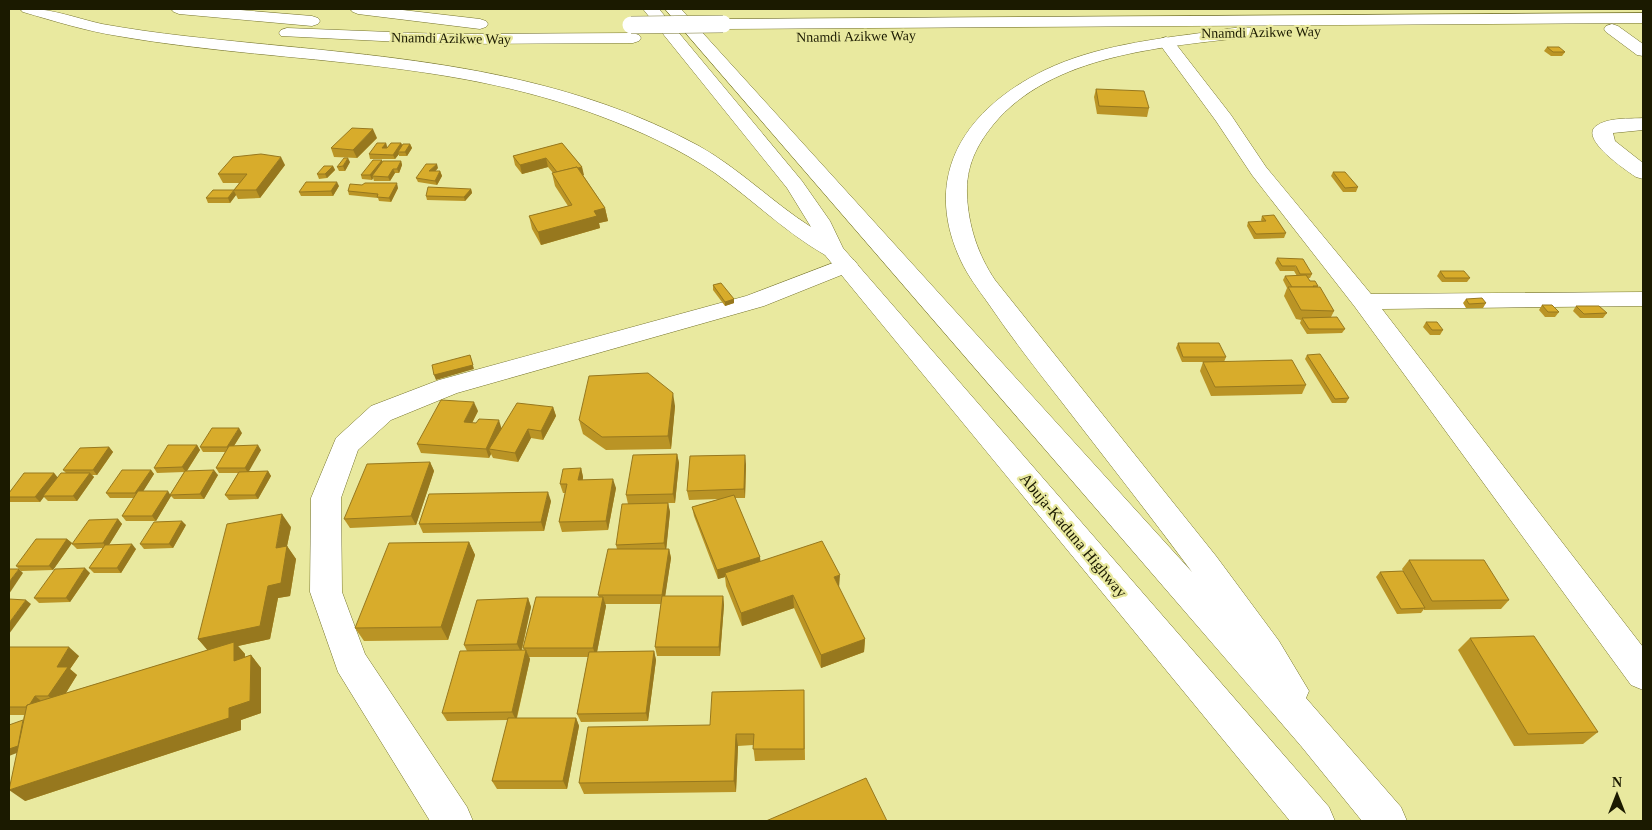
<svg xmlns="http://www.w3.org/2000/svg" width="1652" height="830" viewBox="0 0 1652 830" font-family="Georgia,serif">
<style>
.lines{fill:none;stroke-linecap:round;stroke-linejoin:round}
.minor-casing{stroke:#75732c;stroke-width:1}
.highway-casing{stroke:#75732c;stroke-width:1}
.minor{fill:#fff;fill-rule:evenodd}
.highway{fill:#fff;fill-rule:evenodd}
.highway-bridge-casing{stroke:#75732c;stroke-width:18;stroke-linecap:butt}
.highway-bridge{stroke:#fff;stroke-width:17}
.wall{fill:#ba9425}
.shaded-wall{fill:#97781e}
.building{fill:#d8ac2b;stroke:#97781e}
.labels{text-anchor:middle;stroke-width:4.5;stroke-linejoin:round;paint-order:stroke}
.far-street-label{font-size:14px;fill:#1b1a00;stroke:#e9e99f}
.street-label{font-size:16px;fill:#1b1a00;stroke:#e9e99f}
</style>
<rect width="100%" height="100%" fill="#e9e99f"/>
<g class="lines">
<!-- minor casing -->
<g class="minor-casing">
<g id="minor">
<path d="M1612,24L1618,26L1643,44V56L1637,55L1606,32L1604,29L1606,26Z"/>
<path d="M1166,37L1172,39L1231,115L1266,167L1371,294L1643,292V306L1382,309L1643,647V690L1631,685L1355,307L1252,175L1216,121L1158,42L1160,39Z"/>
<path d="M1643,118V130L1613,133L1615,141L1643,163V179L1636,177C1627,171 1579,139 1596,126C1608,117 1630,119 1643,118Z"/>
<path d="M846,258L854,260L858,265L854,270L764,306L457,393L391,420L358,450L341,498L342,592L365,654L467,807L473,821H430L338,672L310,592L311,498L336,438L371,406L439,380L746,296Z"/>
</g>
</g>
<!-- highway casing -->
<g class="highway-casing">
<g id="highway">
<path d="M20,9C49,7 75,18 102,24C130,29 158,33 185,36C361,56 539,59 699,146C740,169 772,202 811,227L787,188L643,9H659L802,181L830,221L843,248L1329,807L1335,821H1290L825,255C785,232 753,200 715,173C680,149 640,131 600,116C445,57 279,64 118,36C86,31 54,21 23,12Z"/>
<path d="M171,9H228L312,16L318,18L320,21L318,24L312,26L179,14L174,12Z"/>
<path d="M350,9H394L480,19L486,21L488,24L486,27L480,29L358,14L353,12Z"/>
<path d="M665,9H681L1192,572C1149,514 1105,458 1061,401C1036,369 1011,337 988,303C978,289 968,276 961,261C920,174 967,108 1045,70C1095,46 1154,39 1209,32C1223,30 1241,25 1255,29L1257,32L1255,35L1249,37C1164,47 1051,54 993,125C976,146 966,167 967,194C968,225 978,255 995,280L1216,556L1279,641L1309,691L1306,698L1401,807L1407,821H1362L1301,746Z"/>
<path d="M1643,13V23L723,29L717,27L715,24L717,21L723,19Z"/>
<path d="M287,28L442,34L633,33L639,35L641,38L639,41L633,43L442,44L281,36L279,33L281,30Z"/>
</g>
</g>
<!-- minor -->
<use href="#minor" class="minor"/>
<!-- highway -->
<use href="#highway" class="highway"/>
<!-- highway-bridge casing -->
<g class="highway-bridge-casing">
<path id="highway-bridge" d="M631,25L723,24"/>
</g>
<!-- highway-bridge -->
<use href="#highway-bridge" class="highway-bridge"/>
</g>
<!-- wall -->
<g class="wall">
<path d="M1547,47L1565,52L1562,56H1551L1544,51Z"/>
<path d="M1096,89L1149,108L1147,117L1097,114L1094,97Z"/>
<path d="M377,138L357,158L334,157L331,148Z"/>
<path d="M386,143L387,147L401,143L402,145L410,144L412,148L407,156H399V154L395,159H370L369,154Z"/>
<path d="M562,143L582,167L583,175L605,208L608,221L599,223L600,228L541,245L532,229L529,216L568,206L555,186L552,173H553L548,167L522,174L515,165L513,156Z"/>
<path d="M401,161L402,165L399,173H395L390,181H374L373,178L372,180L362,179L361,175L382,162Z"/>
<path d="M350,162L345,171H339L337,167Z"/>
<path d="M285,165L260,198L238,199L236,195L230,203H208L206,198L234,190L239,183H223L218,174Z"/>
<path d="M333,166L335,170L327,178L319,179L317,174Z"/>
<path d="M438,168L435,171H440L442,176L437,185L418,182L416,178Z"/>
<path d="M1333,172L1358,187L1356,192H1343L1331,176Z"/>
<path d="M339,186L333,196H301L299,192Z"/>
<path d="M398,188L391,202L379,201L378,198L349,195L348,191Z"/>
<path d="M471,189L472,193L465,201L427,200L426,196Z"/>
<path d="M1262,216L1286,233L1284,238L1254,239L1247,226L1248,222H1262L1261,220Z"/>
<path d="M1277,258L1312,274L1310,278H1308L1310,281L1318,286V287L1334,311L1331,317L1345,329L1342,333L1307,334L1300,323L1301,320L1296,319L1284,296L1287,288L1283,280L1285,276H1297L1294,271H1280L1275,263Z"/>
<path d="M1440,271L1470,278L1467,282H1442L1437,276Z"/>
<path d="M713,285L734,299V303L725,306L713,290Z"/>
<path d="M1466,299L1486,303L1483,308H1466L1463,303Z"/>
<path d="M1542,305L1559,312L1555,317H1545L1539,310Z"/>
<path d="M1576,306L1607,313L1603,318H1580L1573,311Z"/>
<path d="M1426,322L1443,330L1440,335H1430L1423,327Z"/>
<path d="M1178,343L1226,357L1224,362H1182L1176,348Z"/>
<path d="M1307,355L1349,398L1346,403H1332L1305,359Z"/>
<path d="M1203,362L1306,385L1302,394L1211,396L1200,371Z"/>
<path d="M675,406L671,449L606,450L583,434L579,420Z"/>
<path d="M553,407L556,416L543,440L531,438L518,462L493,458L491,454L489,458L421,453L417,444L478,411L472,423L502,428Z"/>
<path d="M242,433L234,446L261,450L248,471H268L271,476L258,499L229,500L225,495L238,473H219L216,468L225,452H203L200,447Z"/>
<path d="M197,445L200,450L187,471L218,475L204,499H174L171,496L156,521H126L122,516L134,498H110L106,493L151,470L154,474L143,491L170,495L184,472L157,473L154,468Z"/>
<path d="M109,447L113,452L97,475H92L94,477L77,501H48L43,496L66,473L63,470Z"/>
<path d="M677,454L679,463L675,503H668L670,512L666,549H669L671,558L665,596H723L724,605L720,656H657L655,647L661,604H605L606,606L597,652L654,651L656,660L648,721L581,722L577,714L588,657H529L530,659L517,718H576L579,726L567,789H497L492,781L508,720L447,721L442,713L467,651L464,645L528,598L531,607L522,650H524L523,648L599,597L598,595L617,549L616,545L628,504L626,495Z"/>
<path d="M430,462L434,471L416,525L350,528L344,519Z"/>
<path d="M746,464L745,498H735L760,557V561L839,588L865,639L864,652L821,668L794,608L742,626L726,586L725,577L718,579L694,516L692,507L719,499L689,500L687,491Z"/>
<path d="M581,468L583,477V480L616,488L608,530L562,532L559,522L565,493H563L560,484Z"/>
<path d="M54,473L58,478L40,502H10L9,501V493Z"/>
<path d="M551,501L544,531L423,533L419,524Z"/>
<path d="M118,519L122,524L109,545L136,549L121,573H94L89,568L103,548L77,549L72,544Z"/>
<path d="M186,525L173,548L144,549L140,544Z"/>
<path d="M291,527L287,546L296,559L290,596L278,598L270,639L238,646L245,654V657L251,655L261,668V713L241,720V730L25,801L23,720L24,715H9V647L79,656L70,669L77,675L66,693L208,650L198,639Z"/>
<path d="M67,539L72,543L53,570L21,571L16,566Z"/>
<path d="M469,542L475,555L448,640L364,641L355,628Z"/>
<path d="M1409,560L1509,600L1501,609L1424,610V609L1421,613L1397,614L1376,577L1380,572L1403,571L1402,569Z"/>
<path d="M90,573L70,602L39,603L34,598Z"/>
<path d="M1470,638L1598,732L1583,744L1514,746L1458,650Z"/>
<path d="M804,690L805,760L755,761L753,745L738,746L736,792L584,794L579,783L710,725Z"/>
</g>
<!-- shaded-wall -->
<g class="shaded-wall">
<path d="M373,129L377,138L357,158L353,150Z"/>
<path d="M386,143L387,147L384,152L382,148Z"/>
<path d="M401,143L403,147L398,152L399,154L395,159L393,155Z"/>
<path d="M410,144L412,148L407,156L405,152Z"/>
<path d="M281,157L285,165L260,198L256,190Z"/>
<path d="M348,158L350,162L345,171L343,166Z"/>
<path d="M546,158L548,167L522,174L520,165Z"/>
<path d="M382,160L383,165L372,176L373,178L372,180L370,175Z"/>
<path d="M401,161L402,165L399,173L397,169Z"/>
<path d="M437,164L438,168L431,176L429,171Z"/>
<path d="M333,166L335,170L327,178L325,174Z"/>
<path d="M582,167L584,175L560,182L558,173Z"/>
<path d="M393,169L395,173L390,181L388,177Z"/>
<path d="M440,171L442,176L437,185L435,181Z"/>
<path d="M337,182L339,186L333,196L331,191Z"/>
<path d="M397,183L398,188L391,202L389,198Z"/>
<path d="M471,189L472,193L465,201L464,197Z"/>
<path d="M234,191L236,195L230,203L228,198Z"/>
<path d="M605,208L608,221L599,223L600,228L541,245L538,232L594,211Z"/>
<path d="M734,299V303L725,306V302Z"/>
<path d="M470,355L474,369L436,380L434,375Z"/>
<path d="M673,393L675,406L671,449L668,436Z"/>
<path d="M474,402L478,411L468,431L464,422Z"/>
<path d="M553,407L556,416L543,440L541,431Z"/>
<path d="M499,420L502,430L489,449L491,454L489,458L486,449Z"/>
<path d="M239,428L242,433L230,452L227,447Z"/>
<path d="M528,429L531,438L518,462L515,453Z"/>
<path d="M197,445L200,450L186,472L182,467Z"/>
<path d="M258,445L261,450L248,473L245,468Z"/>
<path d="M109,447L113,452L97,475L93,470Z"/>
<path d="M677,454L679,463L675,503L673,494Z"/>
<path d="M745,455L746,464L745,498L744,489Z"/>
<path d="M430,462L434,471L416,525L411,516Z"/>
<path d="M581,468L583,477L581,489L578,480Z"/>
<path d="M151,470L154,474L139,498L135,493Z"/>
<path d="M214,470L218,475L204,499L200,494Z"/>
<path d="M268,471L271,476L258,499L255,495Z"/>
<path d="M54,473L58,478L40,502L35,497Z"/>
<path d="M90,473L94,477L77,501L73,496Z"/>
<path d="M613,479L616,488L608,530L606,521Z"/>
<path d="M168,491L171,496L156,521L152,516Z"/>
<path d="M548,492L551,501L544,531L541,522Z"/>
<path d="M668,503L670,512L666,552L664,543Z"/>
<path d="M282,514L291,527L287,546L296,559L290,596L278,598L270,639L238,646L245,654L244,673L209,652L198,639L276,548Z"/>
<path d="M118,519L122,524L107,548L103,543Z"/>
<path d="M182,521L186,525L173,548L169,544Z"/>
<path d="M67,539L72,543L53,570L49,566Z"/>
<path d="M469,542L475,555L448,640L441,627Z"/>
<path d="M132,544L136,549L121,573L117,568Z"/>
<path d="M669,549L671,558L664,604L662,595Z"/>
<path d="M760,557L761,566L725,573V577L718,579L717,570Z"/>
<path d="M85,568L90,573L70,602L66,598Z"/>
<path d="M19,569L23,573L9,594V582Z"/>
<path d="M840,575L839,588L834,577Z"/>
<path d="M793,595L794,608L742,626L741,613Z"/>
<path d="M723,596L724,605L720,656L719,647Z"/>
<path d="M603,597L606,606L596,657L593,648Z"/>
<path d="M528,598L531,607L521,652L517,644Z"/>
<path d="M26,600L31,604L9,634V623Z"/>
<path d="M865,639L864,652L821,668V655Z"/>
<path d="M69,647L79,656L70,669L77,675L59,704L48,696L57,667Z"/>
<path d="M526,650L530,659L516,720L512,712Z"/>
<path d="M654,651L656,660L648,721L646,713Z"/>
<path d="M251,655L261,668V713L241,720V730L25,801L9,790L229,708Z"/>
<path d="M35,696L45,704L28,707Z"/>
<path d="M576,718L579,726L567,789L563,781Z"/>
<path d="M25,719L27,749L9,756V749Z"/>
<path d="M736,734L738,746L736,792L734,781Z"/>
</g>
<!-- building -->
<g class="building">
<path d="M1547,47H1559L1565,52H1553Z"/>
<path d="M1096,89L1144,91L1149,108L1099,106Z"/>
<path d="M352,128L373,129L353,150L331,148Z"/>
<path d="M377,143H386L382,148H387L391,143H401L393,155L369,154Z"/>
<path d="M562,143L582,167L578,168L577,167L557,172L546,158L520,165L513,156Z"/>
<path d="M403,144H410L405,152H398Z"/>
<path d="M261,154L281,157L256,190H234L247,174H218L233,157Z"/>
<path d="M344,158H348L343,166L337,167Z"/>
<path d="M373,160H382L370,175H361Z"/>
<path d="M383,161H401L397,169H393L388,177L372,176Z"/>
<path d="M426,164H437L429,171H440L435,181L416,178Z"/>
<path d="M324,166H333L325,174H317Z"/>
<path d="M577,167L605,208L594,211L597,216L538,232L529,216L572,205L552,173Z"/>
<path d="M1333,172H1345L1358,187L1345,188Z"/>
<path d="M306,182H337L331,191L299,192Z"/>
<path d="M365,183H397L389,198L377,197L378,194L348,191L350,184L362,185Z"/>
<path d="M428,187L471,189L464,197L426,196Z"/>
<path d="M213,190H234L228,198H206Z"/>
<path d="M1274,215L1286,233L1256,234L1248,222L1266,221L1262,216Z"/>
<path d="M1277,258L1303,259L1312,274H1300L1296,266H1282Z"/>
<path d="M1440,271H1464L1470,278H1445Z"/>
<path d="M1306,275L1310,281H1315L1318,286H1313L1314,287H1292L1285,276Z"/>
<path d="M721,283L734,299L725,302L713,285Z"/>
<path d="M1288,287H1320L1334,311L1301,310Z"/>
<path d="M1482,298L1486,303L1469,304L1466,299Z"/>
<path d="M1542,305H1552L1559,312H1548Z"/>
<path d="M1576,306H1599L1607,313L1584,314Z"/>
<path d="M1337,317L1345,329H1309L1302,318Z"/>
<path d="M1426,322H1437L1443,330H1432Z"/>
<path d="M1178,343H1219L1226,357H1183Z"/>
<path d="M1320,354L1349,398L1335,399L1307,355Z"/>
<path d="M470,355L473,365L434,375L432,365Z"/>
<path d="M1292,360L1306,385L1215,387L1203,362Z"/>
<path d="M648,373L673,393L668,436L602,437L579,420L589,376Z"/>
<path d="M441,400L474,402L464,422L476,423L479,419L499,420L486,449L417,444Z"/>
<path d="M517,403L553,407L541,431L528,429L515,453L489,449Z"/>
<path d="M212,428H239L227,447H200Z"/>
<path d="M168,445H197L182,467L154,468Z"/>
<path d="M258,445L245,468H216L229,446Z"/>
<path d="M109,447L93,470H63L80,448Z"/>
<path d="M677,454L673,494L626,495L633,455Z"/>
<path d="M745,455L744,489L687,491L690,456Z"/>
<path d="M430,462L411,516L344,519L367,464Z"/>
<path d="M581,468L578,480L613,479L606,521L559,522L567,484H560L563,469Z"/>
<path d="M122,470H151L135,493H106Z"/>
<path d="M214,470L200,494L170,495L185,471Z"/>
<path d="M268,471L255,495H225L239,472Z"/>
<path d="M24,473H54L35,497H9V493Z"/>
<path d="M61,473H90L73,496H43Z"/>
<path d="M138,491H168L152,516H122Z"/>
<path d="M548,492L541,522L419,524L429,494Z"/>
<path d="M734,495L760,557L717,570L692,507Z"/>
<path d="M668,503L664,543L616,545L622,504Z"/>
<path d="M282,514L276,548L287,546L281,583L268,586L260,626L198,639L227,524Z"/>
<path d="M118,519L103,543L72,544L89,520Z"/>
<path d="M182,521L169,544H140L154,522Z"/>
<path d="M36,539H67L49,566H16Z"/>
<path d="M822,541L840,575L834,577L865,639L821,655L793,595L741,613L725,573Z"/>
<path d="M469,542L441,627L355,628L389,543Z"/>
<path d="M132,544L117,568H89L105,545Z"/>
<path d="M608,549H669L662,595H598Z"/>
<path d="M1409,560H1484L1509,600L1432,601Z"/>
<path d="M85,568L66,598H34L55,569Z"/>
<path d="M9,569H19L9,582Z"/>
<path d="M1403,571L1425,608L1401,609L1380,572Z"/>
<path d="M662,596H723L719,647H655Z"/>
<path d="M536,597H603L593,648H523Z"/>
<path d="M528,598L517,644L464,645L477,600Z"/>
<path d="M9,599L26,600L9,623Z"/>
<path d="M1534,636L1598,732L1528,734L1470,638Z"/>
<path d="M234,642V661L251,655L250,701L229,708V718L9,790L27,705Z"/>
<path d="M9,647H69L57,667H68L48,696H35L30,704L27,705L26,707H9Z"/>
<path d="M526,650L512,712L442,713L460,651Z"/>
<path d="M654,651L646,713L577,714L589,652Z"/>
<path d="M804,690V749H753L754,734H736L734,781L579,783L588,727L710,725L712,692Z"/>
<path d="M508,718H576L563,781H492Z"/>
<path d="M23,720L18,746L9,749V725Z"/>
<path d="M866,778L887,821H766Z"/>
</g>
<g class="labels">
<!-- far-street labels -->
<g class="far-street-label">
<text transform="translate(1261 32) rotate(-1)" y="5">Nnamdi Azikwe Way</text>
<text transform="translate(856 36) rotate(-1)" y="5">Nnamdi Azikwe Way</text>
<text transform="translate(451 38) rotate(1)" y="5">Nnamdi Azikwe Way</text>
</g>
<!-- street labels -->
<g class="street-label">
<text transform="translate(1074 535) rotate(50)" y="6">Abuja-Kaduna Highway</text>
</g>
</g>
<!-- border -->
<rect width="1652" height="830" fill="none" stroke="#1b1a00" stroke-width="20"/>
<!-- north arrow -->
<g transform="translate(1617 795)" stroke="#e9e99f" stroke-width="4" paint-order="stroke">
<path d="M0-4L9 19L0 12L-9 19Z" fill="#1b1a00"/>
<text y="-8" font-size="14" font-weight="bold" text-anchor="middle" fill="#1b1a00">N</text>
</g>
</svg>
